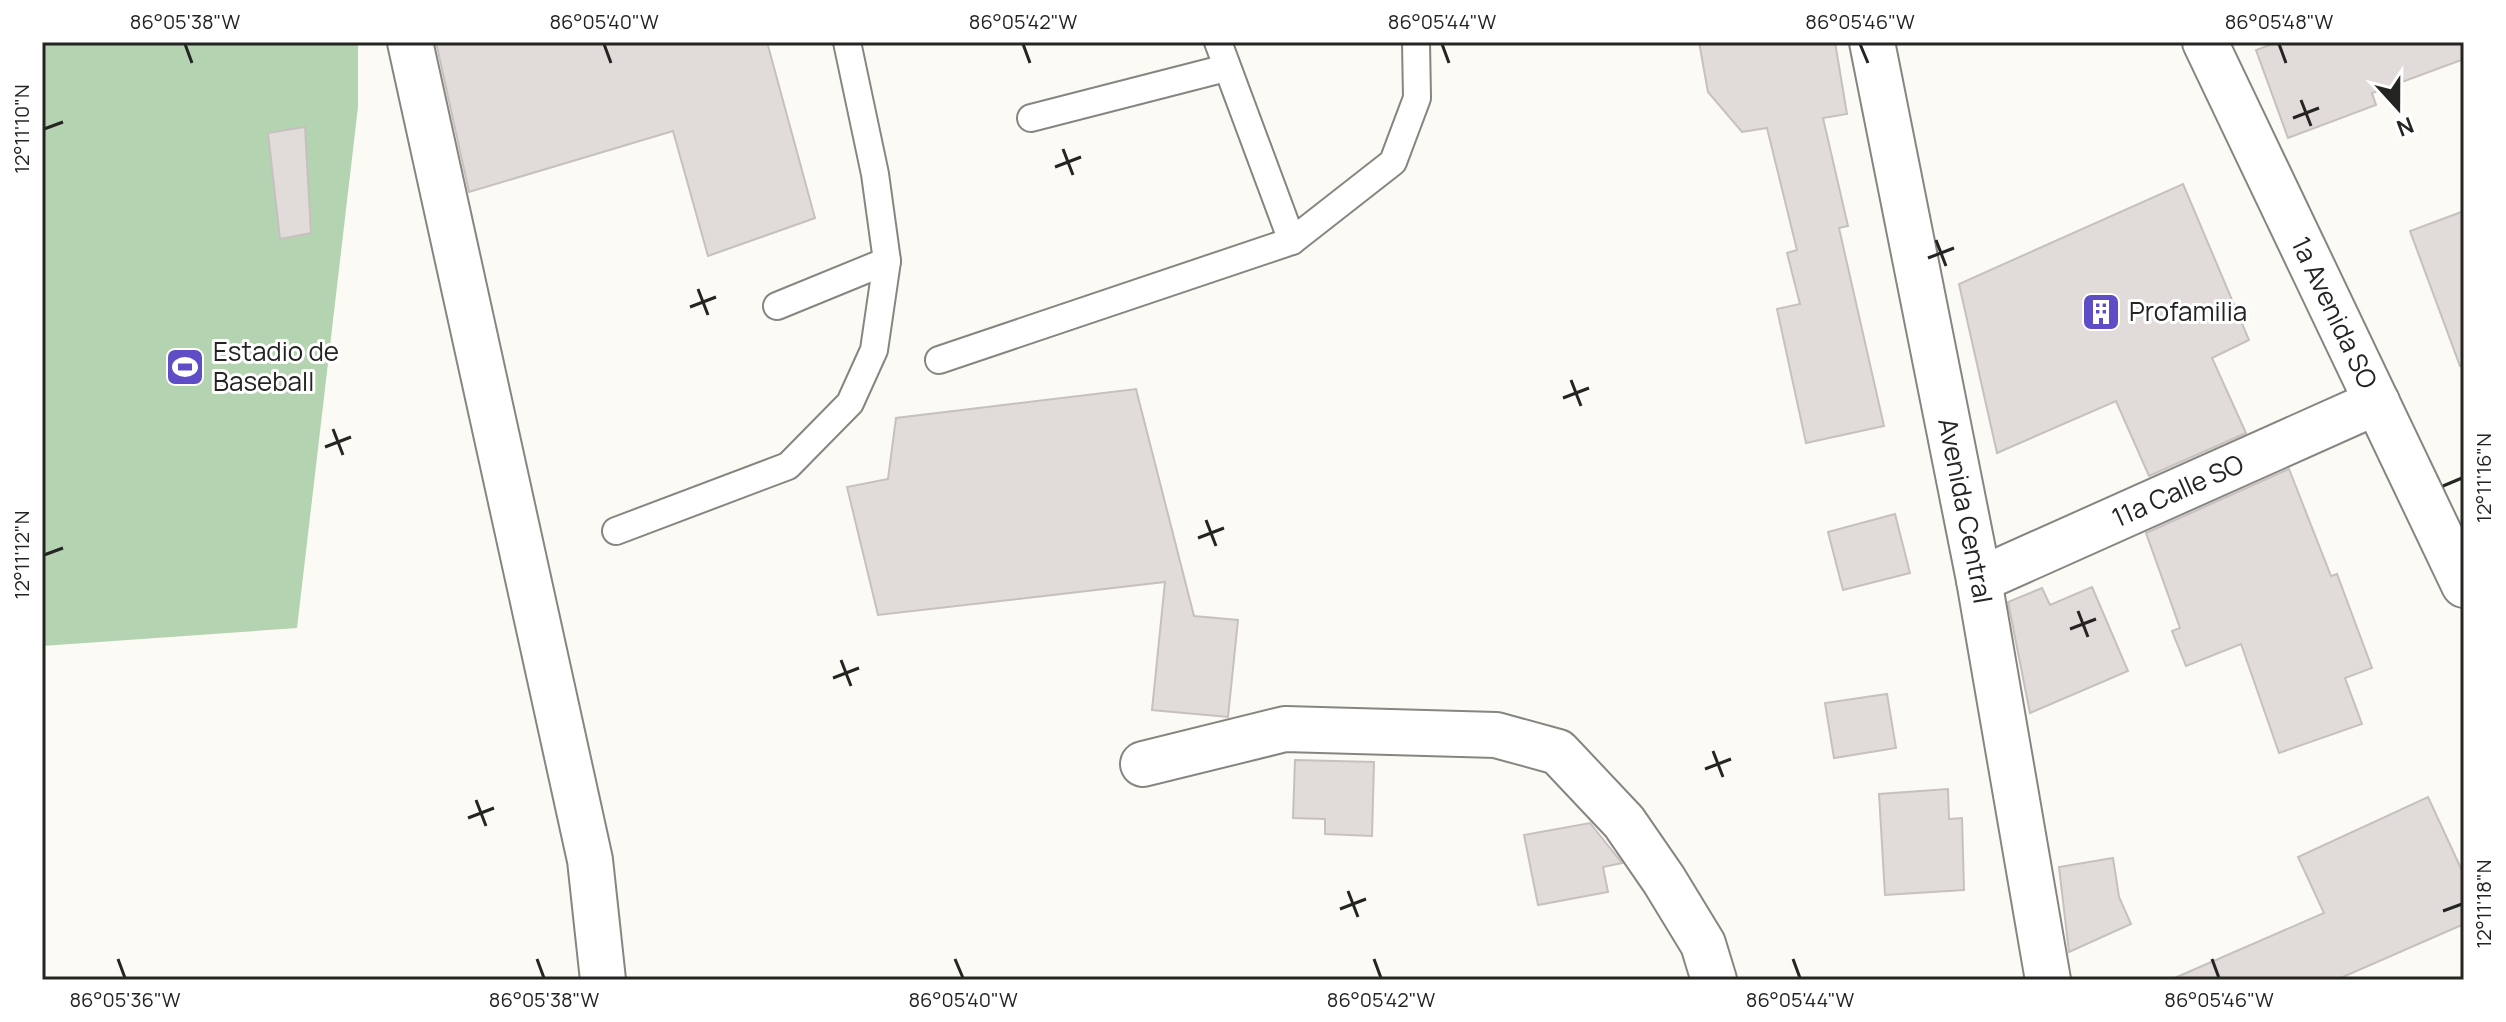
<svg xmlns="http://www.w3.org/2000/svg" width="2506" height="1022" viewBox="0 0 2506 1022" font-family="Manrope,sans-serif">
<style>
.green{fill:#b4d3b1}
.building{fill:#e1dbda;stroke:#c6c0bf;stroke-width:2}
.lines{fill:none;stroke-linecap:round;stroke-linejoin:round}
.service-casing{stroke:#868580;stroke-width:30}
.minor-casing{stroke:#868580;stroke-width:48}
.trunk-casing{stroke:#868580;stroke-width:48}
.service{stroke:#fff;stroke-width:26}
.minor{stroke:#fff;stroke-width:44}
.trunk{stroke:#fff;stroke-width:44}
.ticks{fill:none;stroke:#242422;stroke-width:3}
.labels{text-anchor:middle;stroke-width:6;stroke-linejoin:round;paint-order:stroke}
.poi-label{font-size:26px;fill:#242422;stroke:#fff;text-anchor:start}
.street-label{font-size:26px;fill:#242422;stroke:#fff}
.neatline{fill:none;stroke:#242422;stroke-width:3}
.ticks-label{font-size:20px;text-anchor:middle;fill:#242422}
</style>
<rect width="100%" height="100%" fill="#fbfaf4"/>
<!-- green -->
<path class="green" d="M42,42H358V107L297,628L42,646Z"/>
<!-- building -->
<g class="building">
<path d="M436,42H767L815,218L708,256L673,131L469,192Z"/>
<path d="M1699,42H1835L1847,114L1823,118L1848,226L1839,228L1884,426L1806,443L1777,309L1800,304L1787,253L1797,250L1767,128L1742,132L1708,92Z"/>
<path d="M2278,42H2464V59L2372,93L2376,105L2288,138L2256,50Z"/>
<path d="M305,127L311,233L280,239L268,133Z"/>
<path d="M2183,184L2249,340L2212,358L2246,433L2149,476L2116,401L1997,453L1959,284Z"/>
<path d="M2464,211V365L2460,366L2410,231Z"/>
<path d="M1136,389L1194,616L1238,620L1228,717L1152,710L1165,582L878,615L847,487L888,479L896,418Z"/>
<path d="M2289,469L2331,576L2337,574L2372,668L2345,678L2362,724L2279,753L2241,644L2186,666L2172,631L2180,628L2146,533Z"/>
<path d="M1895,514L1910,573L1843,590L1828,532Z"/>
<path d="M2092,587L2128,671L2030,713L2008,602L2042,588L2050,605Z"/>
<path d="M1887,694L1896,748L1834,758L1825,703Z"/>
<path d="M1295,760L1374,762L1372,836L1325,834V819L1293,818Z"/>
<path d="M1948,789L1949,819L1962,818L1964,890L1885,895L1879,794Z"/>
<path d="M2428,797L2464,875V924L2336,980H2170L2324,913L2298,857Z"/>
<path d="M1590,823L1622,863L1603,867L1608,892L1538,905L1524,835Z"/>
<path d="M2113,858L2119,897L2131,924L2069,952L2059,867Z"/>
</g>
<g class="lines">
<!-- service casing -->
<g class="service-casing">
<g id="service">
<path d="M1218,42L1292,241"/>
<path d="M1031,118L1226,68"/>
<path d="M777,306L887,261L875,174L847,42"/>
<path d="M939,360L1292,241L1393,162L1417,98L1416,42"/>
<path d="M616,531L788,466L850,403L874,350L887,261"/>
</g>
</g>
<!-- minor casing -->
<g class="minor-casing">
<g id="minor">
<path d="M410,42L590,860L603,980"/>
<path id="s1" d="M1872,42L1979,580L2048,980"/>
<path id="s2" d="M1979,580L2377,402"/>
<path d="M1143,764L1285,729L1496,735L1558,752L1624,822L1664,880L1703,944L1714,980"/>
</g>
</g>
<!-- trunk casing -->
<g class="trunk-casing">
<g id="trunk">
<path id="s3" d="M2205,42L2464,585"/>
</g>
</g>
<!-- service -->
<use href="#service" class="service"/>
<!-- minor -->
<use href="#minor" class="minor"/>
<!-- trunk -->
<use href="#trunk" class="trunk"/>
</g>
<!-- ticks -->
<path class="ticks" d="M185,44L192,63M604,44L611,63M1023,44L1030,63M1442,44L1449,63M1860,44L1868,63M2279,44L2286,63M2301,100L2311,126M2293,118L2319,108M44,129L63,122M1063,149L1073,175M1055,167L1081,157M1936,240L1946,266M1928,258L1954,248M698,289L708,315M690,307L716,297M1571,380L1581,406M1563,398L1589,388M333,429L343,455M325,447L351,437M2443,486L2462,478M1206,520L1216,546M1198,538L1224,528M44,555L63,548M2078,611L2088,637M2070,629L2096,619M841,660L851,686M833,678L859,668M1713,751L1723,777M1705,769L1731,759M476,800L486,826M468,818L494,808M1348,891L1358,917M1340,909L1366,899M2443,911L2462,904M118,959L125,978M537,959L544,978M955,959L963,978M1374,959L1381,978M1793,959L1800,978M2212,959L2219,978"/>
<!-- icons -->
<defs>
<g id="building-square" transform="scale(2)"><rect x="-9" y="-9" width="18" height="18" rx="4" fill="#5f4dc5" stroke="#fff"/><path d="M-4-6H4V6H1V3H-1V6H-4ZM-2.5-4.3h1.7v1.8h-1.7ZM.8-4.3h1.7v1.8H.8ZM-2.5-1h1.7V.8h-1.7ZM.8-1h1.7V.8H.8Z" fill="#fff"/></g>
<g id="stadium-square" transform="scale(2)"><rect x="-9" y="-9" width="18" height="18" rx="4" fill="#5f4dc5" stroke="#fff"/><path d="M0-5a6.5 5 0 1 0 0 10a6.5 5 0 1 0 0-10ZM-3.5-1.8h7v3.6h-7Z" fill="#fff"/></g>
</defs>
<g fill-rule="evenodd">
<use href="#building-square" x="2101" y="312"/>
<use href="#stadium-square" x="185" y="367"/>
</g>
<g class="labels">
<!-- poi labels -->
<g class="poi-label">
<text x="2129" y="321">Profamilia</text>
<text x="213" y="361">Estadio de<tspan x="213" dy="30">Baseball</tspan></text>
</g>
<!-- street labels -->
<g class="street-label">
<text dy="9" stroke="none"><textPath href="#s3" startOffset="300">1a Avenida SO</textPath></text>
<text dy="9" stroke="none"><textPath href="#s2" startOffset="218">11a Calle SO</textPath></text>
<text dy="9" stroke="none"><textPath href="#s1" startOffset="478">Avenida Central</textPath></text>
</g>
</g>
<!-- border -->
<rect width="2506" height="1022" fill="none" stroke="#ffffff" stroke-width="88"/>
<!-- north arrow -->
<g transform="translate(2398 108) rotate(159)" stroke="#ffffff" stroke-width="6" paint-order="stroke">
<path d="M0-6L14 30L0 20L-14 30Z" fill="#242422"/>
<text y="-12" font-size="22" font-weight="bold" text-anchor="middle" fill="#242422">N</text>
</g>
<rect x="44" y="44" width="2418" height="934" class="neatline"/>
<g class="ticks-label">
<text x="185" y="29">86°05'38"W</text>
<text x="604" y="29">86°05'40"W</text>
<text x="1023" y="29">86°05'42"W</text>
<text x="1442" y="29">86°05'44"W</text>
<text x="1860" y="29">86°05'46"W</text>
<text x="2279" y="29">86°05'48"W</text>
<text transform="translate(22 129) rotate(-90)" y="7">12°11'10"N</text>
<text transform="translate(2484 478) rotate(-90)" y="7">12°11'16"N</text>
<text transform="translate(22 555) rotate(-90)" y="7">12°11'12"N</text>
<text transform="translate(2484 904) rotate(-90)" y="7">12°11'18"N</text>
<text x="125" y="1007">86°05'36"W</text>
<text x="544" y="1007">86°05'38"W</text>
<text x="963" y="1007">86°05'40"W</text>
<text x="1381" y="1007">86°05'42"W</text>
<text x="1800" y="1007">86°05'44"W</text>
<text x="2219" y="1007">86°05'46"W</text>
</g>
</svg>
